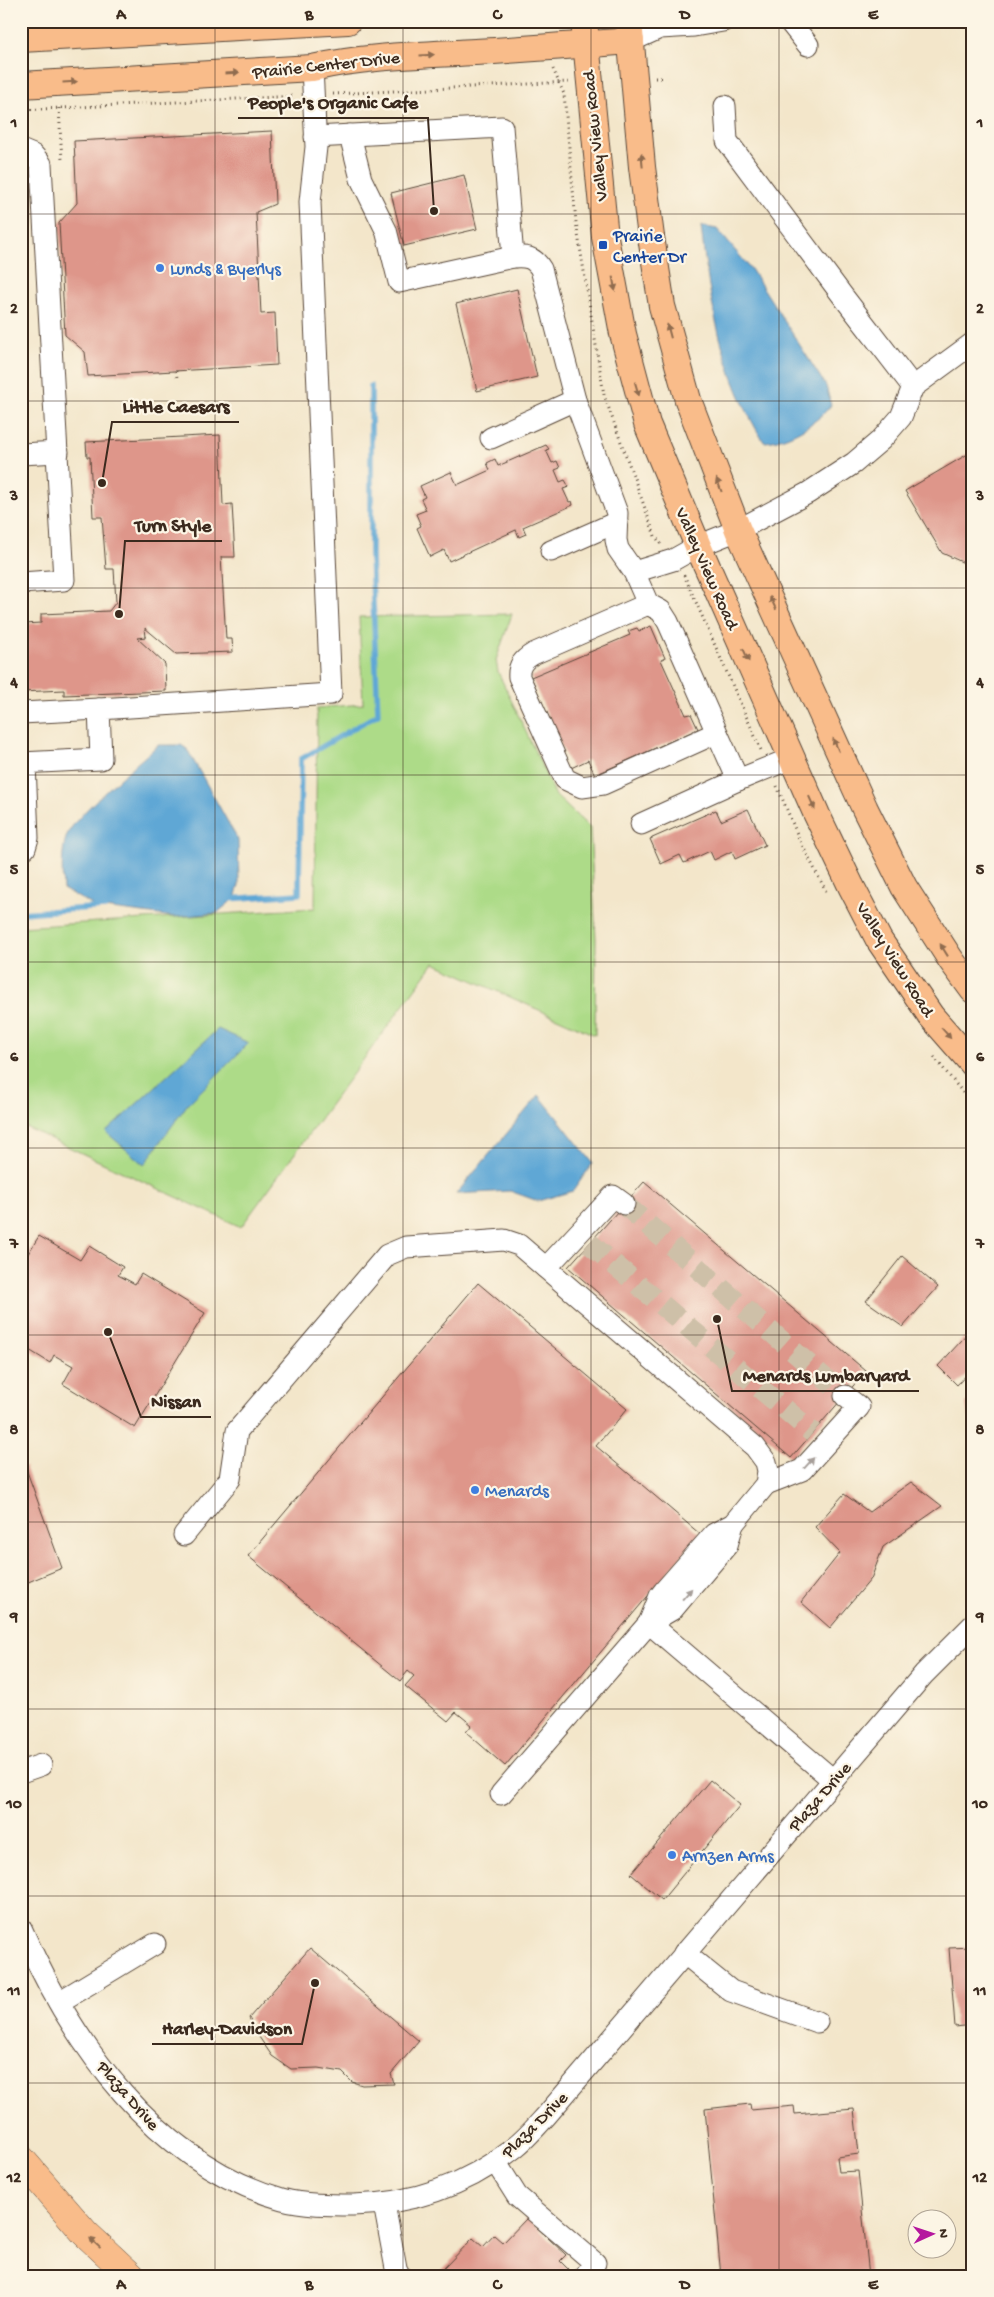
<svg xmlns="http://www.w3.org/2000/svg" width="994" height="2297" viewBox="0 0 994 2297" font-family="'Gochi Hand',sans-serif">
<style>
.green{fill:#addb88;stroke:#748253}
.water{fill:#5ea7d5;stroke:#4c687a}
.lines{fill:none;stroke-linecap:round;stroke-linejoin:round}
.stream{stroke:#5ea7d5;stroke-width:5.5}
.building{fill:#de968a}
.minor-tunnel{stroke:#cec0a8;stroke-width:21;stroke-dasharray:21 11;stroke-linecap:butt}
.minor-casing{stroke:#574638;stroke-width:23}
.major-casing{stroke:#574638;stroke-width:28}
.highway-casing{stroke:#574638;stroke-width:29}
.path{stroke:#574638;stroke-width:3;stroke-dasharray:1 4;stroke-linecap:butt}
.minor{stroke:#fff;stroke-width:21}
.major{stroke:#f9bc8a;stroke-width:26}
.highway{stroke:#f9bc8a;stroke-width:28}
.oneway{fill:#906c4f}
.oneway2{fill:#a79f9a}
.grid{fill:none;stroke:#3b2a1e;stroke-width:1;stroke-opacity:0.55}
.transit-dot{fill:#1a4fb4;stroke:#fcf5e5;stroke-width:2}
.shop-dot{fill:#3f7fe0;stroke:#fcf5e5;stroke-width:2}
.labels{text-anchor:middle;stroke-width:4.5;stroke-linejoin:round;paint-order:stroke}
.street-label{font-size:18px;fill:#3b2a1e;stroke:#fcf5e5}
.transit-label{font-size:18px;fill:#164399;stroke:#fcf5e5;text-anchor:start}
.shop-label{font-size:18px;fill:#366cbe;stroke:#fcf5e5;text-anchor:start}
.leader{fill:none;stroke:#3b2a1e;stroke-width:2}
.callout-dot{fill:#3b2a1e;stroke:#fcf5e5;stroke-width:2}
.callout-label{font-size:19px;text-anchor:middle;font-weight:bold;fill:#3b2a1e;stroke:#fcf5e5;stroke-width:4.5;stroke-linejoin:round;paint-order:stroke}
.neatline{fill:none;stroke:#3b2a1e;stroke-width:2}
.grid-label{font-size:16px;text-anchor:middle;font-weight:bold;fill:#3b2a1e}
</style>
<rect width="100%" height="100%" fill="#fcf5e5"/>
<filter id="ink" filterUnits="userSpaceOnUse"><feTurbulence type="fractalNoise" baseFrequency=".02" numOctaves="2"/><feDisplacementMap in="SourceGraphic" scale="10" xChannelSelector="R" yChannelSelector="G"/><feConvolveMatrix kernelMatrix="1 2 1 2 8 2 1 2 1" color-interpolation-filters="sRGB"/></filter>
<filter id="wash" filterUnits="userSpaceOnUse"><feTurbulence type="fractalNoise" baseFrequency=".0096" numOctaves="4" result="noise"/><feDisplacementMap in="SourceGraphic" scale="20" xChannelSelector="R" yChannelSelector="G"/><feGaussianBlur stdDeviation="1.12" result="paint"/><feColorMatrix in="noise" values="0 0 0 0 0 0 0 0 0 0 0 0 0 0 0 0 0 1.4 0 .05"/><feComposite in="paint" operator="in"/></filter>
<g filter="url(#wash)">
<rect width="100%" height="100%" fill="#f3e6ca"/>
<!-- green -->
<path class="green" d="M512,614L496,660L498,672L556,796L590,828L596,939L595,1035L434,963L241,1227L21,1125V927L315,908L317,708L363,704L359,617Z"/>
<!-- water -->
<g class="water">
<path d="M701,226L717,229L751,269L826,386L831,405C817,424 787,441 764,442C723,378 709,301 701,226Z"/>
<path d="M158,745H181L187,749L238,840L239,885L235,898L217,913L175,917L96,907L63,889C62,874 61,849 67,835C76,814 138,763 158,745Z"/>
<path d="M218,1029L249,1043L187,1105L144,1165L106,1132Z"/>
<path d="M539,1095L593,1163L573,1191L538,1201L510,1191L456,1194Z"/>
</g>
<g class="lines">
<!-- stream -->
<g class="stream">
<path d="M227,899L299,894L301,759L378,714L371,556V386"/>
<path d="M21,913L105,907"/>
</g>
</g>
<g id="blocks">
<!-- building -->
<g class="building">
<path d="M272,131L275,204L256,212L261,314L275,313L277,365L88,376L85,352L65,335L59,223L77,203L74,141Z"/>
<path d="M464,175L477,229L404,246L391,193Z"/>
<path d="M517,289L537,377L477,391L456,304Z"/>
<path d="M220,435L223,505L232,504L235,557H221L226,639H232L233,652L176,654L145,628L146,637L137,638L165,664L166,691L64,695V690L21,692V620L23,624L41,623V614L109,611L116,602L114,569H106L102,517H93L90,457H87L86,442Z"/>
<path d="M546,445L549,449L546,450L552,463L557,461L560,468L555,470L560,482L565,480L569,487L563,489L569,502L572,501L573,505L523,527L526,534L519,537L516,530L449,561L444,550L430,557L417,528L421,526L416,514L426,510L421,499L425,497L420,486L451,472L457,485L490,470L487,463L495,459L498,466Z"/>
<path d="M973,451V567L942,553L905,491Z"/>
<path d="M651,626L665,658L661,660L686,715L691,714L698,729L595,775L588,760L571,768L531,677L630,635L628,631L637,628L639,631Z"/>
<path d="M748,809L765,845L735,859L732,851L714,860L710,851L684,863L680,855L661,864L650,839L716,810L721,821Z"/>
<path d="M644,1182L866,1371L791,1458L568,1267Z"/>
<path d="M39,1236L80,1260L89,1246L123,1267L118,1275L135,1284L141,1274L205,1313L135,1428L63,1384L73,1366L54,1355L50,1363L21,1345V1337L24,1333L21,1331V1265Z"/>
<path d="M902,1256L938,1287L903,1327L866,1301Z"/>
<path d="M478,1283L627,1409L596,1446L700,1534L505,1766L466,1732L472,1725L456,1712L448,1721L405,1686L414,1676L408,1671L400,1681L248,1556Z"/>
<path d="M973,1328V1368L957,1385L938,1366Z"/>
<path d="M973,1394V1420L968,1416L966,1403Z"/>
<path d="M25,1466L62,1568L21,1585V1467Z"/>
<path d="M911,1482L942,1506L883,1547L871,1579L830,1628L801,1602L840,1553L815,1527L844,1494L869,1512Z"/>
<path d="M710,1780L740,1805L662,1900L631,1874Z"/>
<path d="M973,1947V2025L955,2027L949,1948Z"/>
<path d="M310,1948L419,2041L391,2074L394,2084L362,2085L352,2082L342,2072L318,2068L291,2069L272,2056L259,2037L249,2018Z"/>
<path d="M750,2104L751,2110L794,2106L795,2114L854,2109L859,2154L837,2157L839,2172L858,2171L869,2276H721L705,2109Z"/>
<path d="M527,2218L566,2255L560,2261L575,2276H448L442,2270L473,2238L483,2247L494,2235L503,2243Z"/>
</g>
</g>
</g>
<g filter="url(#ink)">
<use href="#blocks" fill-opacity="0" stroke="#574638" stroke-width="1"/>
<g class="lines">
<!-- minor-tunnel -->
<g class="minor-tunnel">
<path d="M624,1204L845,1396"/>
<path d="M589,1243L813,1433"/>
</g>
<!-- minor casing -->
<g class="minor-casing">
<g id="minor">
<path d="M789,21L808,45"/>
<path d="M631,41L660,28L694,26L723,21"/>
<path d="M725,106L727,141L842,295L913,387"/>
<path d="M350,135L361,179L386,230L399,282L513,257C526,256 534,257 541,269L575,400L617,513L616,540L618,549L634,572L673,560L698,546L738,530L808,493L854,463L881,440L901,417L913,387L973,343"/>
<path d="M315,137L502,127L513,257"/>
<path d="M21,150L33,155L41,164L64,580L21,583"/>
<path d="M491,438L575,400"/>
<path d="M21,454L58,452"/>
<path d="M551,551L617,522"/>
<path d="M634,572L648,604L661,611L668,622L738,780L792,758"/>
<path d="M648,604L533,654C523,660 518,666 519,677L565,779L582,787L603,784L716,733"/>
<path d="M21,713L99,709"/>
<path d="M21,763L101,759L99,709L331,694L310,202L316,147L312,68"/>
<path d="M641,824L738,780"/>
<path d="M21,848H25L28,838L25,763"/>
<path d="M546,1268L613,1196L624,1204"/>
<path d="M766,1484L802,1470L859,1407L845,1396"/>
<path d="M184,1535L230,1479L237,1431L387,1255L406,1247L504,1240L519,1245L755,1447L766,1462L768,1471L766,1484L733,1524L714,1534L664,1591L660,1596L649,1623L501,1794"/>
<path d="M649,1623L833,1780"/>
<path d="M649,1623L673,1609L689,1590L727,1545L733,1524"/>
<path d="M21,1772L41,1765"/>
<path d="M21,1928C72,2043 155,2163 282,2199C304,2205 330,2205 353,2205C413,2204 467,2185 514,2148C526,2139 536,2127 546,2116L924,1674L973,1625"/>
<path d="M684,1953L731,1991L817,2022"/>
<path d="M59,2002L155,1944"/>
<path d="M495,2161L517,2196L595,2263L585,2276"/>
<path d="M384,2204L397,2274L401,2276"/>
</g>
</g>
<!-- major casing -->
<g class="major-casing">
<g id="major">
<path d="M584,21L605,237L623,334L647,424L698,546L817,815L851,886L879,940L931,1016L973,1064"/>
<path d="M629,21L642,167L651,237L662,306L688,400L738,530L865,809L904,887L951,960L973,990"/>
<path d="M21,39L348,21"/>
<path d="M21,85L312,68C366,56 420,55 475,52C527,49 579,45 631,41"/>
</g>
</g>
<!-- highway casing -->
<g class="highway-casing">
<path id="highway" d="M21,2159L85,2233L131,2276"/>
</g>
<!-- path -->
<g class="path">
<path d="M553,69L564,94L576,222L604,395L655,536L661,544"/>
<path d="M655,78H665"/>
<path d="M333,94L569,82"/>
<path d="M59,108L62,160"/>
<path d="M21,110L294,96"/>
<path d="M176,371L177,378"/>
<path d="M684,575L761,750"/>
<path d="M777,786L800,841L827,893"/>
<path d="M934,1057L973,1105"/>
</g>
<!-- minor -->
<use href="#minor" class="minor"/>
<!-- major -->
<use href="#major" class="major"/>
<!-- highway -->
<use href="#highway" class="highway"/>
</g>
<!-- one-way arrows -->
<defs><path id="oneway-solid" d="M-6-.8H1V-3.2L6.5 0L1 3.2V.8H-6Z" transform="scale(1.25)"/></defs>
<g class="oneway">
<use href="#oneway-solid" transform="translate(427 55) rotate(-3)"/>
<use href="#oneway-solid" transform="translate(232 73) rotate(-3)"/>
<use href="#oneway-solid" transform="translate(70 82) rotate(-3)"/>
<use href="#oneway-solid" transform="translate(642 160) rotate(-95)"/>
<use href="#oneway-solid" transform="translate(614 284) rotate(79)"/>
<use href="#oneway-solid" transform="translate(669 331) rotate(-105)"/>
<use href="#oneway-solid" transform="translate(637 389) rotate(73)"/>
<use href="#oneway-solid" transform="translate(719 485) rotate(-111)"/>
<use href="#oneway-solid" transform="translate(773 603) rotate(-115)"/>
<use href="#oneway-solid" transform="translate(746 655) rotate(66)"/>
<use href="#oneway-solid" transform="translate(836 745) rotate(-114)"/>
<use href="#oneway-solid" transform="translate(812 803) rotate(66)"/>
<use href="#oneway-solid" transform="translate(944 950) rotate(-122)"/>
<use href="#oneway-solid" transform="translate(946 1033) rotate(49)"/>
<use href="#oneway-solid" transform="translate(95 2243) rotate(-137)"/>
</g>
<g class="oneway2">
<use href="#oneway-solid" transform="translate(809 1463) rotate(-48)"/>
<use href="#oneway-solid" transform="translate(687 1594) rotate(-49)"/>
</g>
</g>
<!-- grid -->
<path class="grid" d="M215,21V2276M403,21V2276M591,21V2276M779,21V2276M21,214H973M21,401H973M21,588H973M21,775H973M21,962H973M21,1148H973M21,1335H973M21,1522H973M21,1709H973M21,1896H973M21,2083H973"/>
<!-- markers -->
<rect class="transit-dot" x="598" y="240" width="10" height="10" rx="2.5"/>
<g class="shop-dot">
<circle cx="160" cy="268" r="5"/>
<circle cx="475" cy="1490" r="5"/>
<circle cx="672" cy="1855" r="5"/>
</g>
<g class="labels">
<!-- street labels -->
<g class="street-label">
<text transform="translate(326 64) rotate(-6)" y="6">Prairie Center Drive</text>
<text transform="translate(594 136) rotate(-96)" y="6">Valley View Road</text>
<text transform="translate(708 568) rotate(66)" y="6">Valley View Road</text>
<text transform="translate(896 959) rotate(58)" y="6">Valley View Road</text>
<text transform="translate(819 1796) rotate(-49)" y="6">Plaza Drive</text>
<text transform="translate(129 2095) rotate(49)" y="6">Plaza Drive</text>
<text transform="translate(534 2124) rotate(-45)" y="6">Plaza Drive</text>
</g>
<!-- transit labels -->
<g class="transit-label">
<text x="613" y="241">Prairie<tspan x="613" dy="21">Center Dr</tspan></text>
</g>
<!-- shop labels -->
<g class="shop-label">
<text x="170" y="274">Lunds &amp; Byerlys</text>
<text x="485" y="1496">Menards</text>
<text x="682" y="1861">Arnzen Arms</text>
</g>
</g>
<!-- callouts -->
<path class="leader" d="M434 211L428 118H238M102 483L112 422H239M119 614L125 541H222M717 1319L732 1391H919M108 1332L141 1417H211M315 1983L302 2044H152"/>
<g class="callout-dot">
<circle cx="434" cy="211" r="5"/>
<circle cx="102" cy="483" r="5"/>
<circle cx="119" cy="614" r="5"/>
<circle cx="717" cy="1319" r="5"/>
<circle cx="108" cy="1332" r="5"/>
<circle cx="315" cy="1983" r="5"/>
</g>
<g class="callout-label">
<text x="333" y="108">People's Organic Cafe</text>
<text x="176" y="412">Little Caesars</text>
<text x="173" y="531">Turn Style</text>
<text x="826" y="1381">Menards Lumbaryard</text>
<text x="176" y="1407">Nissan</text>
<text x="227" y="2034">Harley-Davidson</text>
</g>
<!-- margin -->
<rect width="994" height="2297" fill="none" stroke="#fcf5e5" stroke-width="55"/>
<!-- north arrow -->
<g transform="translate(932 2234) rotate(87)"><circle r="24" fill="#fcf5e5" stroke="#afa495"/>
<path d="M0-4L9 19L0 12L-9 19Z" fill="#b5179e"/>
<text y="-8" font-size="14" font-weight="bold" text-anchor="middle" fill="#3b2a1e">N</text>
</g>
<rect x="28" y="28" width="938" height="2242" class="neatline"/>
<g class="grid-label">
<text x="121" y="19">A</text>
<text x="309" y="19">B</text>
<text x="497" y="19">C</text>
<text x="685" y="19">D</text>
<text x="873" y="19">E</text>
<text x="14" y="127">1</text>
<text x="980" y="127">1</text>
<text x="14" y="313">2</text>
<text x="980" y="313">2</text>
<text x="14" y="500">3</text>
<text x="980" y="500">3</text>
<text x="14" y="687">4</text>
<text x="980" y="687">4</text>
<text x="14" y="874">5</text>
<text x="980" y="874">5</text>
<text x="14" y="1061">6</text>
<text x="980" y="1061">6</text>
<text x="14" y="1248">7</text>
<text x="980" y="1248">7</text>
<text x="14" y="1434">8</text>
<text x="980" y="1434">8</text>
<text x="14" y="1621">9</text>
<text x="980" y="1621">9</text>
<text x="14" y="1808">10</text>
<text x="980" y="1808">10</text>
<text x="14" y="1995">11</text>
<text x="980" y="1995">11</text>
<text x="14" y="2182">12</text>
<text x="980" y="2182">12</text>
<text x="121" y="2289">A</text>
<text x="309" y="2289">B</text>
<text x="497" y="2289">C</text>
<text x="685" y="2289">D</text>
<text x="873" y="2289">E</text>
</g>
</svg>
